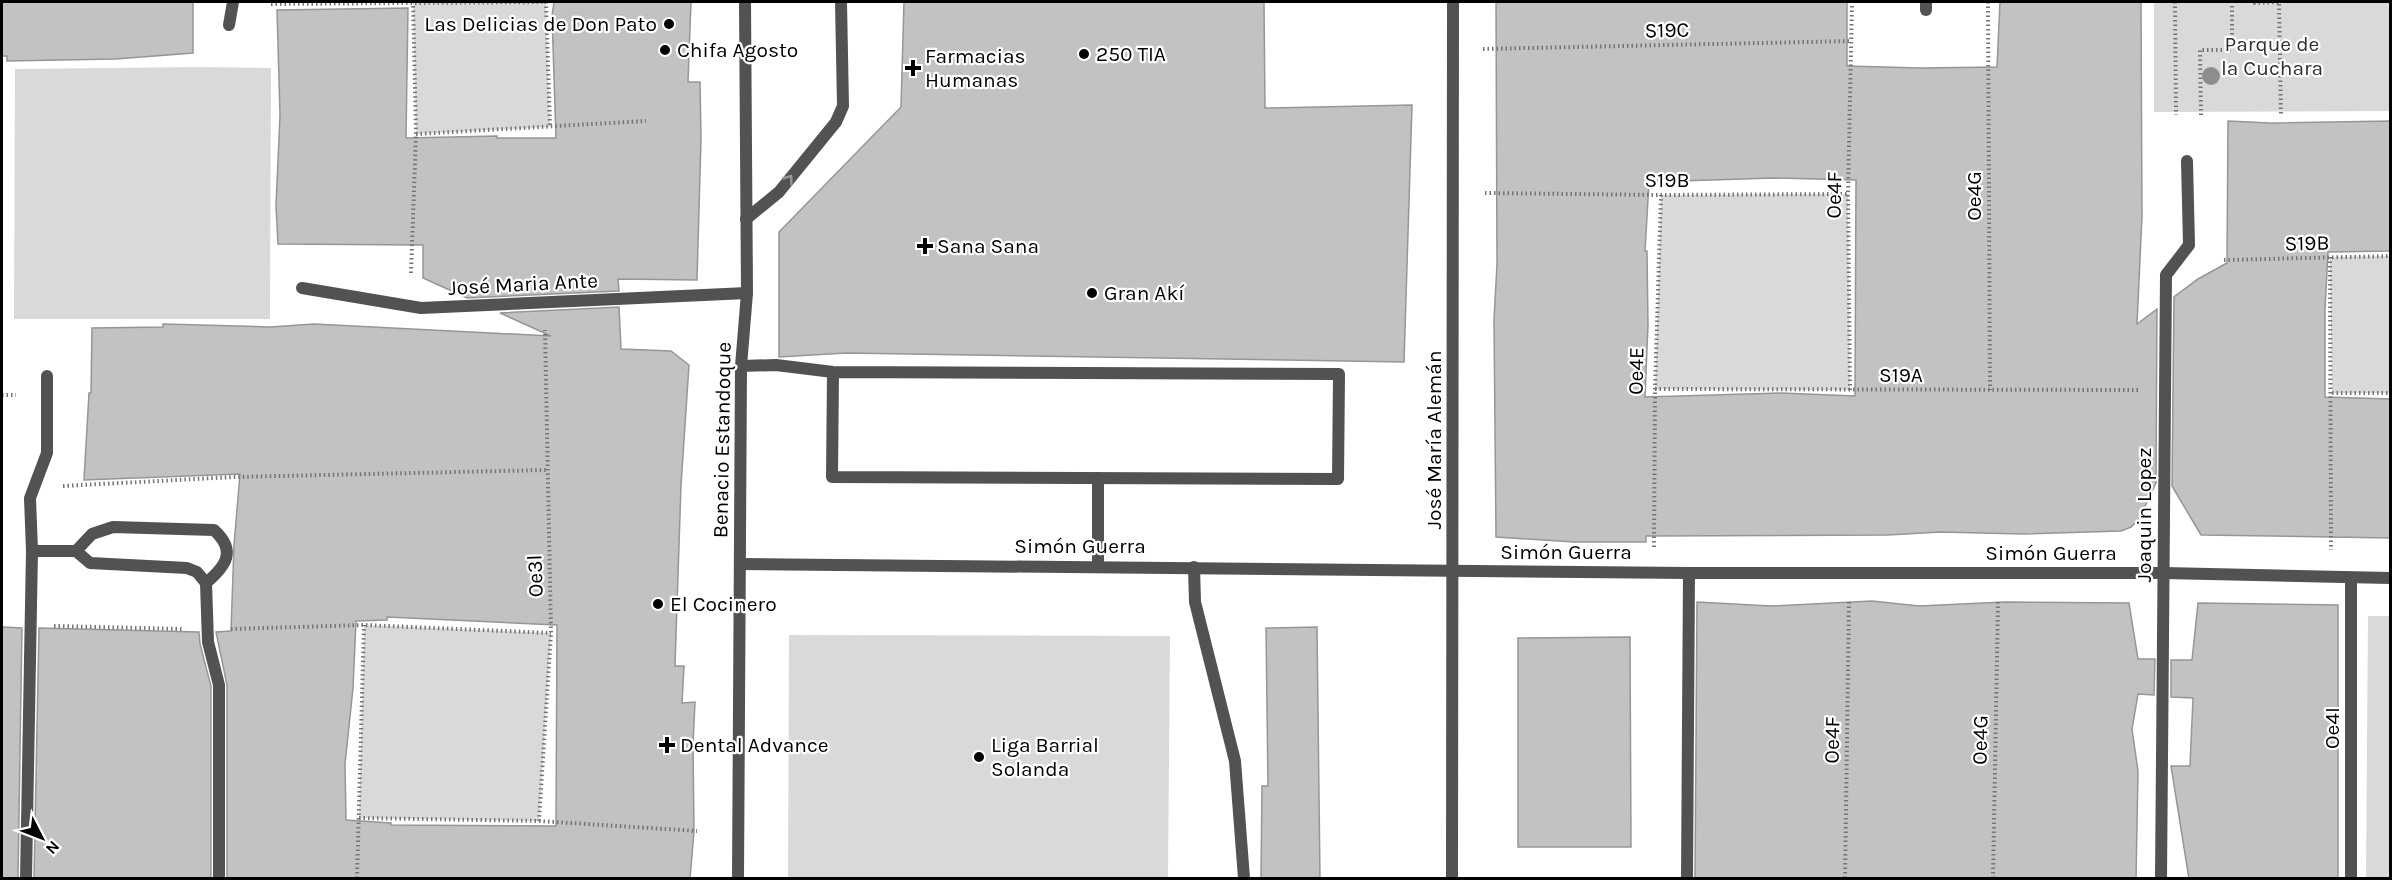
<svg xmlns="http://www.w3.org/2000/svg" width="2392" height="880" viewBox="0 0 2392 880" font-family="Karla,sans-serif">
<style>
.green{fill:#d9d9d9}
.building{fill:#c2c2c2;stroke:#969696;stroke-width:1.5;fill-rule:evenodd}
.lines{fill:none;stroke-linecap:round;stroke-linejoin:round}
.path{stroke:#747474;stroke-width:4;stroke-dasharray:1.5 3;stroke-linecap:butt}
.service{stroke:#525252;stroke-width:12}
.minor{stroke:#525252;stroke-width:12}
.tree{fill:#8d8d8d}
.oneway{stroke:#979797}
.poi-dot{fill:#000;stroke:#fff;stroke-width:2}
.labels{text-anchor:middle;stroke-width:4.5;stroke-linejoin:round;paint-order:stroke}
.poi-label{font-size:21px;fill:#000;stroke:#fff;text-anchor:start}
.street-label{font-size:21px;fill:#000;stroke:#fff}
.park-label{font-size:21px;fill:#303030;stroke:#fff}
</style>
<rect width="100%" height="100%" fill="#fff"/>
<!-- green -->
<g class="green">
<path d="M413,2H546L550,127L416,134Z"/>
<path d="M2154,2H2390V111L2154,112Z"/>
<path d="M198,67L271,68L270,319H14L15,69Z"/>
<path d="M1848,194L1850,390L1655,389L1661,195Z"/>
<path d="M2390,256V393H2332L2330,257Z"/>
<path d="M2368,616H2390V878H2366Z"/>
<path d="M364,625L551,633L539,821L359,818Z"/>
<path d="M789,635L1170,636L1168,878H788Z"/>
</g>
<!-- building -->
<g class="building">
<path d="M2,2H193V53L116,59L7,61V56H2Z"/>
<path d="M554,2H691L688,82H700L701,139L697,280L618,279L619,291L467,298L423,278V245L278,244L276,206L280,115L277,10L408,8L406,138L497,136V138H556L552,16Z"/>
<path d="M904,2H1264L1265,108L1412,105L1404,362L846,353L779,357V232L901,107Z"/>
<path d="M1496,2H1847V66L1920,68L1997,67L2000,2H2141L2142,216L2137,324L2157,309L2156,483L2139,519L2131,527L2121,531L2023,534L1940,532L1888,535L1646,536V542H1574L1496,537L1494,320L1497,264ZM1773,178L1856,180L1855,396L1782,393L1645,397L1648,325L1647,251H1645L1649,182Z"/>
<path d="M2228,121L2269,123L2391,121V251L2328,252L2325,310V397L2391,399V538L2201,535L2172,486L2174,297L2198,279L2227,263Z"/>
<path d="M619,307L621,349L671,351L689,365L681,485L675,666H684L682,703L695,702L693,744L694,831L690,879H227V685L216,632L231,631L234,545L240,474L84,480L89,393H91L92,328L163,327V324L270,327L314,324L551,336L500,313ZM387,617L557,625L556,826L391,825V823L346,820L345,764L353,688L356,621L387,620Z"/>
<path d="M1872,601L1919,606L2005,602L2129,603L2138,659H2155L2154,695L2138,694L2132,729L2138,771L2136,879H1695L1697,602L1771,606Z"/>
<path d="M2198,603L2338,605V879H2189L2171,766H2190L2193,698L2171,697V660H2192Z"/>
<path d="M2,627L22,628L18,879H2Z"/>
<path d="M1317,627L1320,879H1261L1262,786H1268L1266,628Z"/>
<path d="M39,628L199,632L200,644L211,686V879H34Z"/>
<path d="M1630,637L1631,847H1518V638Z"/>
</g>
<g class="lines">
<!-- path -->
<g class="path">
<path d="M546,2L550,127"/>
<path d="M1988,2L1990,390"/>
<path d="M2175,2L2176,115"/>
<path d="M2255,2V3L2279,2L2281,116"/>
<path d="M271,4L546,2"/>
<path d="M1483,49L1852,41"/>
<path d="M2201,115L2200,50H2232V2"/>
<path d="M416,134L646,121"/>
<path d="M1485,193L1661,195L1848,194"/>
<path d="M2330,257L2331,550"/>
<path d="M2224,260L2390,256"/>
<path d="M411,273L416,134L413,2"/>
<path d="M1655,389L2139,390"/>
<path d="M1850,390L1848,194L1852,2"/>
<path d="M2332,393H2390"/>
<path d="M2,395H16"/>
<path d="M63,486L234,477L547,470"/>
<path d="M1654,547L1655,389L1661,195"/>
<path d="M54,626L182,629"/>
<path d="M231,629L364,625L551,633"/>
<path d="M359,818L539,821L697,831"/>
<path d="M539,821L551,633L545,330"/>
<path d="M357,878L364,625"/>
<path d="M1845,878L1849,602"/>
<path d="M1993,878L1998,602"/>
</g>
<!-- service -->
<g class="service">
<path d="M1926,10V2"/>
<path d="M746,219L779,192L836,122L843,106L841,2"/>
<path d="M741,366L776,365L833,372L1339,374L1338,479L832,477L833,372"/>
<path d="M1098,478V566"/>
<path d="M76,551L92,534L113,527L214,530C237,551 226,566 206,583"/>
<path d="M1194,567L1195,602L1235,761L1244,878"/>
<path d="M1687,878L1689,573"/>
</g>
<!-- minor -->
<g class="minor">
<path d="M229,25L233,2"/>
<path d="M302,288L421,308L747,293"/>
<path d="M32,551H76L90,563L187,568L197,572L206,583L208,642L219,685V878"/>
<path d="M740,564L1689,573H2164L2390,578"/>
<path d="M2351,578V878"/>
<path d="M26,878L32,551L30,498L47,453V376"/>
<path d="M738,878L741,366L747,293L745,2"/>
<path d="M1452,878L1453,2"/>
<path d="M2161,878L2166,275L2189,245L2187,161"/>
</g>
</g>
<!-- trees -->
<circle class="tree" cx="2211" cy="76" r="9"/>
<!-- one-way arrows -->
<defs><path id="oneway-chevron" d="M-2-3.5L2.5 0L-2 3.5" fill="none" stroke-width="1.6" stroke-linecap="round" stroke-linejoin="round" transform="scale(1.5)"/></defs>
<use class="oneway" href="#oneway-chevron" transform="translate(789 179) rotate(-53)"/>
<!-- markers -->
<g class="poi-dot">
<circle cx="669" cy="24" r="6"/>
<circle cx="665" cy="50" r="6"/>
<circle cx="1084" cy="54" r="6"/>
<path d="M910 59h6v6h6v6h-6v6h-6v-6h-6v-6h6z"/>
<path d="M922 237h6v6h6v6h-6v6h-6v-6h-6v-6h6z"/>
<circle cx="1092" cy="293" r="6"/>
<circle cx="658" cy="604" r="6"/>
<path d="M664 736h6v6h6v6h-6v6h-6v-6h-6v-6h6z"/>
<circle cx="979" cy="757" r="6"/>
</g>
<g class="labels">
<!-- poi labels -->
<g class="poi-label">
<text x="657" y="31" text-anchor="end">Las Delicias de Don Pato</text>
<text x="677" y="57">Chifa Agosto</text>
<text x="1096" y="61">250 TIA</text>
<text x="925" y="63">Farmacias<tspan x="925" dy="24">Humanas</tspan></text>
<text x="937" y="253">Sana Sana</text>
<text x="1104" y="300">Gran Akí</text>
<text x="670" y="611">El Cocinero</text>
<text x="680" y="752">Dental Advance</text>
<text x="991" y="752">Liga Barrial<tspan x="991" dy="24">Solanda</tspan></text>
</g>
<!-- street labels -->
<g class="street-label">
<text transform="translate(1667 30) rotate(-1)" y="7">S19C</text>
<text x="1667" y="187">S19B</text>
<text transform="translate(1834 195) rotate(-89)" y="7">Oe4F</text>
<text transform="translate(1974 196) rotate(-90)" y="7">Oe4G</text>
<text transform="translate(2307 243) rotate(-1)" y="7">S19B</text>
<text transform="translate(523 284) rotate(-3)" y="7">José Maria Ante</text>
<text transform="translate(1636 371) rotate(-89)" y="7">Oe4E</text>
<text x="1901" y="382">S19A</text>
<text transform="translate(722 440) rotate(-89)" y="7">Benacio Estandoque</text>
<text transform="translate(1434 440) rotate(-90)" y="7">José María Alemán</text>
<text transform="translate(2144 515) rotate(-90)" y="7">Joaquin Lopez</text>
<text x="1080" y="553">Simón Guerra</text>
<text x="1566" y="559">Simón Guerra</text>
<text x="2051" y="560">Simón Guerra</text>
<text transform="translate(535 576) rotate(-92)" y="7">Oe3l</text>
<text transform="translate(2332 728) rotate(-90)" y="7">Oe4I</text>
<text transform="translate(1832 740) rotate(-89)" y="7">Oe4F</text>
<text transform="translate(1980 740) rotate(-89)" y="7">Oe4G</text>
</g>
<!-- park labels -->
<g class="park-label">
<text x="2272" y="51">Parque de<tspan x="2272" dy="24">la Cuchara</tspan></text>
</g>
</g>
<!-- border -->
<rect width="2392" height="880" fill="none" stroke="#000000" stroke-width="6"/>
<!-- north arrow -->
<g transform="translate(42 838) rotate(132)" stroke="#ffffff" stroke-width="4.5" paint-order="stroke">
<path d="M0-4.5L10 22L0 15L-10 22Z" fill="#000000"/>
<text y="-9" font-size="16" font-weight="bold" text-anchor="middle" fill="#000000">N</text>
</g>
</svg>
